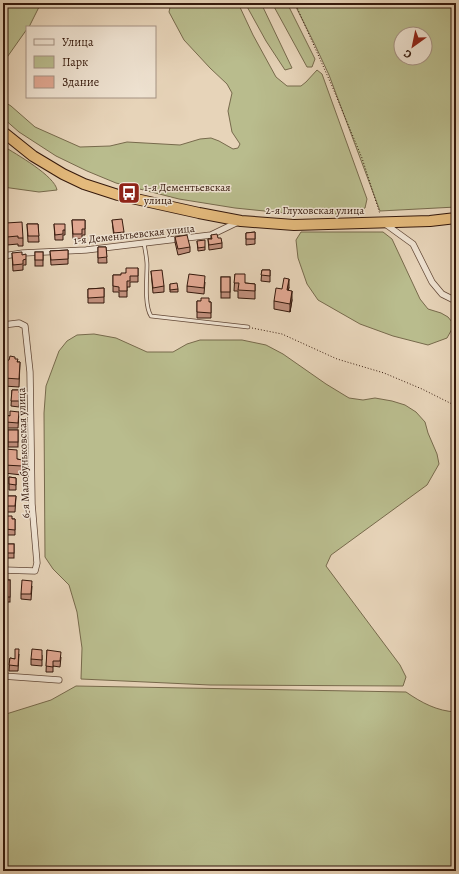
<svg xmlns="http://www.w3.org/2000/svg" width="459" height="874" viewBox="0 0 459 874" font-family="Alegreya,serif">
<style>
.green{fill:#b9bc8d;stroke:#776a4c;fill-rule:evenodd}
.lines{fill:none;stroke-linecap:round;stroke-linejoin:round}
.lane-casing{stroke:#624837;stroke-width:4.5}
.street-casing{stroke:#624837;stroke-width:7}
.highway-casing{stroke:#35190c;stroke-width:12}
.path{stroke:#35190c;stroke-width:1;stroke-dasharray:1 2;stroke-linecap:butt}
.lane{stroke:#efe3d2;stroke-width:3}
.street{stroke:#efe3d2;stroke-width:5.5}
.highway{stroke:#e4ba7c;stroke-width:10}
.wall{fill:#c1907d;stroke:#35190c}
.shaded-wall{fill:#9d7566;stroke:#35190c}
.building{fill:#e0a791;stroke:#35190c}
.labels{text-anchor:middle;stroke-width:3;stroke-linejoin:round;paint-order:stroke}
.poi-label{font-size:11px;fill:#35190c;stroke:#efe3d2;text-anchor:start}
.street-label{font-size:11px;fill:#35190c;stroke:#efe3d2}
</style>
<rect width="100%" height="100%" fill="#e7d4b9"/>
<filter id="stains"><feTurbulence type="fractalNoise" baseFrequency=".005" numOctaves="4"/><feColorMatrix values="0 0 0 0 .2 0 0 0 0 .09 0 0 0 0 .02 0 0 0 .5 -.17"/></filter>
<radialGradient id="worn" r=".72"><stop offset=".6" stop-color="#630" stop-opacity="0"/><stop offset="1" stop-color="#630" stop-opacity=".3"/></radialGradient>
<!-- green -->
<g class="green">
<path d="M3,3H41L29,27H27V29L3,63Z"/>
<path d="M171,3H238L253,35L276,77L287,86H301L306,82L317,70L322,74L367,199L365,208L351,214L284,213L235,208L179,199L116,183L87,171L56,156L19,132L3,118V101L11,106L35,127L80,147L110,146L127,142L180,145L200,139L211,138L219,141L233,149L238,148L240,144L232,132L228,111L232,93L227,84L210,68L184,40L169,12Z"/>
<path d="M245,3H261L292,68L285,70L266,41Z"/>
<path d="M272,3H287L315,59L312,67H307Z"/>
<path d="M294,3H456V207L380,211L329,75L315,45ZM401,34H425V58H401Z"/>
<path d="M3,146C16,154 55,176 57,190L39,192L3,187Z"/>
<path d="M301,232H383L392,239L420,299L428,309L441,313L448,317L452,322V329L447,338L428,345L393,336L360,324L318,300L307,284L298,258L296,240Z"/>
<path d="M94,334L116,338L147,352H173L187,344L200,340H242L266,345L283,354L326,384L349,398L363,400L375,398L392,401L405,405L416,412L425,422L428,433L437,454L439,464L427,485L331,555L326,566L400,665L406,677L403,686L210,685L81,679L82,648L77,612L69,585L53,569L45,557L44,413L46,386L59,351L67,341L77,335Z"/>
<path d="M76,686L406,692C422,703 437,711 456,712V871H3V715L51,700Z"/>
</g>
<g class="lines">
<!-- lane casing -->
<g class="lane-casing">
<path id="lane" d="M144,243C145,250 147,258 147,265C147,278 144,305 151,316L248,327"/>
</g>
<!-- street casing -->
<g class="street-casing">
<g id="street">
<path d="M384,223L413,244L432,282L442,294L456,301"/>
<path d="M3,256L23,253L86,250L211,235L240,221"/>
<path d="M3,325L19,323L25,326L30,372L32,504L37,563L35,571L3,570"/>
<path d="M3,676L59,680"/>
</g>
</g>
<!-- highway casing -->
<g class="highway-casing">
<path id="highway" d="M3,132L33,156L63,174L84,184L118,195L199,213L241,221L294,225L430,221L456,218"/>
</g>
<!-- path -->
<g class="path">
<path d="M295,3L332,86L362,158L380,214"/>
<path d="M252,328L282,334L337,359L384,373L422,389L456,406"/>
</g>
<!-- lane -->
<use href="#lane" class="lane"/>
<!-- street -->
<use href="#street" class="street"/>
<!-- highway -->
<use href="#highway" class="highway"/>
</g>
<!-- wall -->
<g class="wall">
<path d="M72,220H85V235H82V239H73Z"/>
<path d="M112,220L124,232V237L114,238Z"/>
<path d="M6,223L23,238V246H18V244L7,245Z"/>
<path d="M27,224H38L39,242H28Z"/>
<path d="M54,224L65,230V235H63V240H55Z"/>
<path d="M255,232V244L246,245V233Z"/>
<path d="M211,235L218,238L222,243V248L209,250L208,239H211Z"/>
<path d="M175,237L190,247V252L178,255L175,242Z"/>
<path d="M197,241L205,247V250L198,251Z"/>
<path d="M98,247H106L107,263H98Z"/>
<path d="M68,250V264L51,265L50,251Z"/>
<rect x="35" y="252" width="8" height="14"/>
<path d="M12,253L22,255L26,259V265H23V270L13,271Z"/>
<path d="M138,268V282H130V287H127V297H119V292H113V275H121Z"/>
<path d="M262,270H270V282L261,281Z"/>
<path d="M151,271L164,286V292L153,293Z"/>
<path d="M235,274L245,283L255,284V299L238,298V291H234Z"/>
<rect x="221" y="277" width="9" height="21"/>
<path d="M205,282L204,294L187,292V286Z"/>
<path d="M170,284L178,289V292H170Z"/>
<path d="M289,287L288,291L292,300L290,312L274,309V301Z"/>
<path d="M104,288V303H88V289Z"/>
<path d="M197,301L211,302V318H197Z"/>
<path d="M15,359L18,362H20L19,387L4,386V378L9,360Z"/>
<path d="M12,390H19V407L11,406Z"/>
<path d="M19,412L18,428H6V415L10,416Z"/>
<rect x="8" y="430" width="10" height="17"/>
<path d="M17,459L22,460V475L4,473V465Z"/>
<path d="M9,477L16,478V490H9Z"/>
<path d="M7,496H16L15,512H7Z"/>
<path d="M6,516L12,519H15V535H5Z"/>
<rect x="5" y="544" width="9" height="14"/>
<rect x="3" y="580" width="7" height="22"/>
<path d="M32,586L31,600L21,599V594Z"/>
<path d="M47,650L61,657L60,667L53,666V672H46Z"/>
<path d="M19,654L18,671H9L10,658L15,659Z"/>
<path d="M42,655V666L31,665V659Z"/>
</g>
<!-- shaded-wall -->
<g class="shaded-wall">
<path d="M289,279V287L287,298V290Z"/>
<path d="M292,291V300L290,312V304Z"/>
</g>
<!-- building -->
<g class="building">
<path d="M122,219L124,232L114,233L112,220Z"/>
<path d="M72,220H85V229H82V234H73Z"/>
<path d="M22,222L23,238H18V236L7,237L6,223Z"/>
<path d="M27,224H38L39,236H28Z"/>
<path d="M54,224H65V230H63V234L55,235Z"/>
<path d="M255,232V239H246V233Z"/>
<path d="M217,234L218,238H221L222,243L209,245L208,239H212L211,235Z"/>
<path d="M187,235L190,247L178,249L175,237Z"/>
<path d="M205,240V247L198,248L197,241Z"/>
<path d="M98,247H106L107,257L98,258Z"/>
<path d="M68,250V259L51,260L50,251Z"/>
<path d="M22,252V255L26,254V259L23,260V264L13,265L12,253Z"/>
<rect x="35" y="252" width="8" height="8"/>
<path d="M126,268H138V276H130V281H127V291H119V287L113,286V275H121V273H126Z"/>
<path d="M162,270L164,286L153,288L151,271Z"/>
<path d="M262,270H270V276L261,275Z"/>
<path d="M189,274L205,276L204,288L187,286Z"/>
<path d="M235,274H245V283L255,284V291L238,290L239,283H234Z"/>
<rect x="221" y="277" width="9" height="15"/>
<path d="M284,278L289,279L287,290L292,291L290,304L274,301L276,288L282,289Z"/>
<path d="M177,283L178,289L170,290V284Z"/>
<path d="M104,288V297L88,298V289Z"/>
<path d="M201,298H209V302H211V313L197,312V301H201Z"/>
<path d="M10,356L15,357V359H18L17,362H20L19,379L4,378L5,361L9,360Z"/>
<path d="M12,390H19V401H11Z"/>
<path d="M10,411L19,412L18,423L6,422V415L10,416Z"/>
<rect x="8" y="430" width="10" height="12"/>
<path d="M5,449L17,450V459L22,460V466L4,465Z"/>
<path d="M9,477L16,478V485L9,484Z"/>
<path d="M7,496H16L15,506H7Z"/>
<path d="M6,516H12V519H15V530L5,529Z"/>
<rect x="5" y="544" width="9" height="9"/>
<rect x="3" y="580" width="7" height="17"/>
<path d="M22,580L32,581L31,594H21Z"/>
<path d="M15,649H19L18,666L9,665L10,658L15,659Z"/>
<path d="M32,649L42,650V660L31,659Z"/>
<path d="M47,650L61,652L60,661H53V667L46,666Z"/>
</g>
<!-- icons -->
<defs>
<g id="bus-square" transform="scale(1.15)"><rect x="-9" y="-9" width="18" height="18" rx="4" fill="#8f2418" stroke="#efe3d2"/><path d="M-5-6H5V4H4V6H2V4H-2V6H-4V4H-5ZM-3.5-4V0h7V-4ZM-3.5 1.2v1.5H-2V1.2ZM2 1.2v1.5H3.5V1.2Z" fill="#fff"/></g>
</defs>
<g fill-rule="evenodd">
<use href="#bus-square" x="129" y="193"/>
</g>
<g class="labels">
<!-- poi labels -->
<g class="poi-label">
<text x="144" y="191">1-я Дементьевская<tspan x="144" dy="13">улица</tspan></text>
</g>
<!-- street labels -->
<g class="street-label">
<text x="315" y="214">2-я Глуховская улица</text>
<text transform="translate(134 234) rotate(-6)" y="4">1-я Деменьтьевская улица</text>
<text transform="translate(23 453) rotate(-92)" y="4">6-я Малобуньковская улица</text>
</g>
</g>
<!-- margin -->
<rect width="459" height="874" fill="none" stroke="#e7d4b9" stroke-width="16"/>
<rect x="4" y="4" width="451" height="866" fill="none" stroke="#35190c" stroke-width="2"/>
<rect x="8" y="8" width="443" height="858" fill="none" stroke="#35190c"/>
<!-- legend -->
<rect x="26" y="26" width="130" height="72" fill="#efe3d2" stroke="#a59283"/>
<rect x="34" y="39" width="20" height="6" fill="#efe3d2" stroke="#a59283"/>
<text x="62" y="46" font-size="12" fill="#35190c">Улица</text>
<rect x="34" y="56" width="20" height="12" fill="#b9bc8d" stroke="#a59283"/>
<text x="62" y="66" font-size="12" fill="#35190c">Парк</text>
<rect x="34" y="76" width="20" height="12" fill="#e0a791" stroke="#a59283"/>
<text x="62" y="86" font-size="12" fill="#35190c">Здание</text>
<!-- north arrow -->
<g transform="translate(413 46) rotate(213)"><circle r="19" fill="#efe3d2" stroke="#a59283"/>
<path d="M0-3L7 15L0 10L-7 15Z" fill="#8f2418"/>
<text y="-6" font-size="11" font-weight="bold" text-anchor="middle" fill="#35190c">С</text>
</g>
<rect width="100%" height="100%" filter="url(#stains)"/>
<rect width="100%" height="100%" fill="url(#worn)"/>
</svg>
